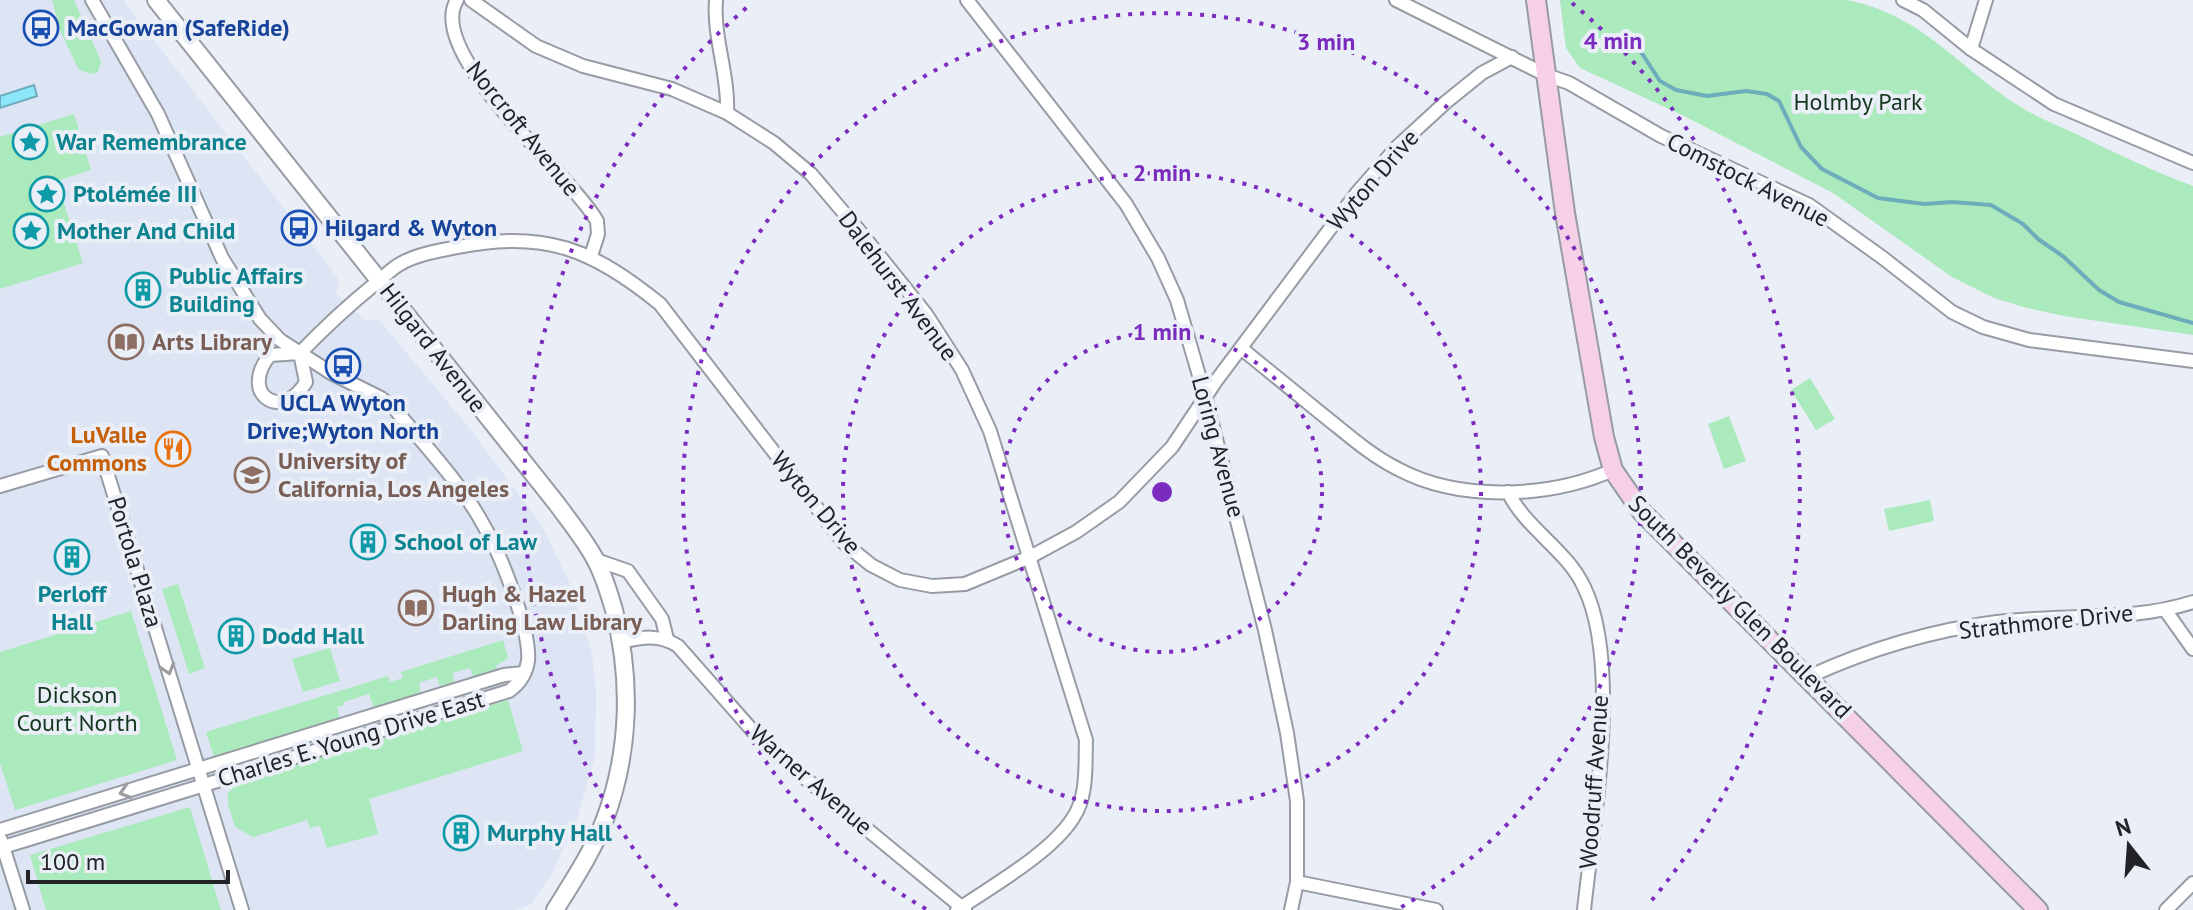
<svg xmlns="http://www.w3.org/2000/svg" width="2193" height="910" viewBox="0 0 2193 910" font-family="'PT Sans',sans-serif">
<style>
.built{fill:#dde5f5}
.green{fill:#abeabc}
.water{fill:#8be6fa;stroke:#6cacbb;stroke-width:2}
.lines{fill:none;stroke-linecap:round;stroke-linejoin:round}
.stream{stroke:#6cacbb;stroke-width:4}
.minor-casing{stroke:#979ba4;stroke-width:16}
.tertiary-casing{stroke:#979ba4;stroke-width:20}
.secondary-casing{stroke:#979ba4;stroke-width:22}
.minor{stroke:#fff;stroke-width:12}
.tertiary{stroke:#fff;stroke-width:16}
.secondary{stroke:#f5d0e6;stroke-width:18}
.oneway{stroke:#9c9c9e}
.ring{fill:none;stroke:#7b2cbf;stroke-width:4;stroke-dasharray:4 8}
.labels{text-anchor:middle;stroke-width:8;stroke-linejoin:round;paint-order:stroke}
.transit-label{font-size:24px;font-weight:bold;fill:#164399;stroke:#eaeef7;text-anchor:start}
.park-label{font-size:24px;fill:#13351e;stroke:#eaeef7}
.street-label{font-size:24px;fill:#222327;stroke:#eaeef7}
.culture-label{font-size:24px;font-weight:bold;fill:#0d838f;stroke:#eaeef7;text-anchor:start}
.education-label{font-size:24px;font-weight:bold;fill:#785e54;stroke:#eaeef7;text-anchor:start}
.food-label{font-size:24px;font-weight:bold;fill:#c56008;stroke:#eaeef7;text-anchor:end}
.centre{fill:#7b2cbf;stroke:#eaeef7;stroke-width:4}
.ring-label{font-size:24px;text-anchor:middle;font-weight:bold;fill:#7b2cbf;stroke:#eaeef7;stroke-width:8;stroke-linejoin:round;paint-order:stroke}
</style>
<rect width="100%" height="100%" fill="#eaeef7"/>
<!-- built -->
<path class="built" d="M0,0H123L337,277L339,285L335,292L366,321L372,319L380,321L467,425L541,524L570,584L592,653L596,689L595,756L578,816L552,874L530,905L516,910H0Z"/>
<!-- green -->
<g class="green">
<path d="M52,0H74L101,61L98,72L91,74L79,70L61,33Z"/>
<path d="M1560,0H1846C1923,14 1960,70 2021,107C2038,118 2058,125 2076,134C2115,153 2153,171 2193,186V335L2064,316L2027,308L1994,298L1952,277L1833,193L1682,115L1580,68L1566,48Z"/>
<path d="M74,114L91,170L57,181L83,263L0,289V137Z"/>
<path d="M1810,378L1835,419L1816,430L1791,390Z"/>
<path d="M1729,416L1746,461L1724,469L1708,424Z"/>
<path d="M1930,500L1934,521L1889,531L1884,509Z"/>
<path d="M178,584L205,668L189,674L162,589Z"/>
<path d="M131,611L177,760L15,810L0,763V652Z"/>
<path d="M503,640L508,658L496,666L497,670L473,677L470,668L452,673L455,683L440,688L437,677L419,683L421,694L374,708L369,694L344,702V705L337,707L340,719L214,757L206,732L388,676L390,682L403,678L401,672Z"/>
<path d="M330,648L340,681L303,692L292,659Z"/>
<path d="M508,700L523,751L369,799L378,834L327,848L320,826L310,828L307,820L253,837L235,827L228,805V793L238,782Z"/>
<path d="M190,807L221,910H46L30,855Z"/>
</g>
<!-- water -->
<path class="water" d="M34,85L37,96L0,108V96Z"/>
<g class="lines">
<!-- stream -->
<path class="stream" d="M1637,46L1660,81L1676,90L1707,96L1746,91L1767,94L1779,101L1801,147L1822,169L1878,198L1924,204L1952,202L1991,205L2023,224L2038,239L2064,257L2099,290L2119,302L2193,323"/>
<!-- minor casing -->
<g class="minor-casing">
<g id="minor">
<path d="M457,0C424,53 571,175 597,221L598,234L591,256"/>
<path d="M471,0L536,46L583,66L672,89L727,113L774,143L811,174L861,233L926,314L962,370L990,431L1086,740C1085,765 1088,796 1073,818C1051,853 992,886 957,910"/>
<path d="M716,0C713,38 729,75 727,113"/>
<path d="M967,0L1126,204L1158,258L1177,300L1205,396L1265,630L1287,733L1297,801V882L1291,910"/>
<path d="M1396,0L1546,75L1569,83L1661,136L1809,205L1883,258L1952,312L1983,327L2029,340L2193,361"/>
<path d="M1903,0L1923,10L1971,49L2054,104L2193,163"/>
<path d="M1971,49L1986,0"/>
<path d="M1242,349C1269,371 1296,393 1323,415C1347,434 1370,455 1398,469C1460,502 1550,498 1613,470"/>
<path d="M300,353C324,328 349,305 376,283C384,277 391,269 400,264C417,254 439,251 458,247C544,229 594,250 660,304L844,543L871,565L900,580L932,586L965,584L1030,557L1076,532L1119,502L1172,447L1216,381L1356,194L1397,147L1446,102L1482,73L1512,57"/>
<path d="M300,353L306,382C282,423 238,394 270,355Z"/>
<path d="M0,486L102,456L242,910"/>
<path d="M1508,492C1526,529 1567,550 1584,587C1622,664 1593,825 1584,910"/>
<path d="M596,560L628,571L662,619L667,639"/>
<path d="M2166,611L2193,649"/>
<path d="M622,642C643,637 659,634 678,646L766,746L965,910"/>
<path d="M1808,677C1867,650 1933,630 1997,622C2062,614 2131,622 2193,602"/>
<path d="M0,830L504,675L524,673"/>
<path d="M1,840L23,910"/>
<path d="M0,848L509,691C519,684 526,674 528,661C531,630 500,553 484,526C461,483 425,446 394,408L381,398L331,373L280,340L260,319L222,258L158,114L92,0"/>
<path d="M1297,882L1436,910"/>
<path d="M2166,910L2193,883"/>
</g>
</g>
<!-- tertiary casing -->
<g class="tertiary-casing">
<path id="tertiary" d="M156,0L557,504C570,522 585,540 595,559C604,575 609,593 614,610C632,679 630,752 605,819C593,851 573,881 555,910"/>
</g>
<!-- secondary casing -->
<g class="secondary-casing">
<path id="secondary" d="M1536,0L1565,213L1604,437L1613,470L1642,512L2038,910"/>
</g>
<!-- minor -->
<use href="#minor" class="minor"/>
<!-- tertiary -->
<use href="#tertiary" class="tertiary"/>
<!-- secondary -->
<use href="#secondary" class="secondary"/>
</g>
<!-- one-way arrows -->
<defs><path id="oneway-chevron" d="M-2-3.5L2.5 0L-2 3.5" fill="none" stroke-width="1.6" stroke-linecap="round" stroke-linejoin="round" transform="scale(2)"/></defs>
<g class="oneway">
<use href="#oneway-chevron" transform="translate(168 669) rotate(73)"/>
<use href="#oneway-chevron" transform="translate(125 792) rotate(163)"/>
</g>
<!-- distance rings -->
<g class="ring">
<circle cx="1162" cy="492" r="160"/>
<circle cx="1162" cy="492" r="319"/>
<path d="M926 909A479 479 0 1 1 1398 909"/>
<path d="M677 906A638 638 0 0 1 752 3M1572 3A638 638 0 0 1 1647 906"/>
</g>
<!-- icons -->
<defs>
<g id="bus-ring" transform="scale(1.8)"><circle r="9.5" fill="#eaeef7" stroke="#1a4fb4" stroke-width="1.5"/><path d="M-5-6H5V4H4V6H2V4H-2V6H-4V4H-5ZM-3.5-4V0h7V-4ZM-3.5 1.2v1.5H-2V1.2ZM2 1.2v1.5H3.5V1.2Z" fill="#1a4fb4"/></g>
<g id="sight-ring" transform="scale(1.8)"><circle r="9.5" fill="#eaeef7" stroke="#0f9aa8" stroke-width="1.5"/><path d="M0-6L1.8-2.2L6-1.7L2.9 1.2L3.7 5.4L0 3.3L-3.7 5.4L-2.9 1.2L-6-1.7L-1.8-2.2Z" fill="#0f9aa8"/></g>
<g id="building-ring" transform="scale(1.8)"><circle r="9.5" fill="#eaeef7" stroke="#0f9aa8" stroke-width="1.5"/><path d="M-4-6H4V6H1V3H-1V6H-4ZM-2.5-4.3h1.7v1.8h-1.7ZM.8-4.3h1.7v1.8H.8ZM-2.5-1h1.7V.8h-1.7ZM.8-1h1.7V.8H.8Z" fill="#0f9aa8"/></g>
<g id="library-ring" transform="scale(1.8)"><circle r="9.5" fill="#eaeef7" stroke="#8d6e63" stroke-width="1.5"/><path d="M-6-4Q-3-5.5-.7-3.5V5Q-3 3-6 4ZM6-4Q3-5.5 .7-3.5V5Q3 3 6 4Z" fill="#8d6e63"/></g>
<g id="restaurant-ring" transform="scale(1.8)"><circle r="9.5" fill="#eaeef7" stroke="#e8710a" stroke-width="1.5"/><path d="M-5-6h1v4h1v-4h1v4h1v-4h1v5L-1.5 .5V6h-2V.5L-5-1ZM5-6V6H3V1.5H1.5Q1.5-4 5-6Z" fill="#e8710a"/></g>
<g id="university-ring" transform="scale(1.8)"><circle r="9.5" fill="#eaeef7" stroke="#8d6e63" stroke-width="1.5"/><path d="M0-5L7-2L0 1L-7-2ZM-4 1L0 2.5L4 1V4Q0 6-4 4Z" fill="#8d6e63"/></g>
</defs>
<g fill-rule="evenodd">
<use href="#bus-ring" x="41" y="28"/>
<use href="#sight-ring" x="30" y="142"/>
<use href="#sight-ring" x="47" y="194"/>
<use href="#bus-ring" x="299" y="228"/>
<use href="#sight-ring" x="31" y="231"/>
<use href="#building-ring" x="143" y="290"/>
<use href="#library-ring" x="126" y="342"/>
<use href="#bus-ring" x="343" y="366"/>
<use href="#restaurant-ring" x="173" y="449"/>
<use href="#university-ring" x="252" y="475"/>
<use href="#building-ring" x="368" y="542"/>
<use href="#building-ring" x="72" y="557"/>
<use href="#library-ring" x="416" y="608"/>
<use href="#building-ring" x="236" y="636"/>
<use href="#building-ring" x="461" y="833"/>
</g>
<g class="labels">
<!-- transit labels -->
<g class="transit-label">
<text x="67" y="36">MacGowan (SafeRide)</text>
<text x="325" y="236">Hilgard &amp; Wyton</text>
<text x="343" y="411" text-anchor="middle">UCLA Wyton<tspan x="343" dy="28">Drive;Wyton North</tspan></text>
</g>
<!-- park labels -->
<g class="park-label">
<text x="1858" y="110">Holmby Park</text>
<text x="77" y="703">Dickson<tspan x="77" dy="28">Court North</tspan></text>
</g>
<!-- street labels -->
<g class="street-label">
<text transform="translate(523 129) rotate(51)" y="8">Norcroft Avenue</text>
<text transform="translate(1373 180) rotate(-49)" y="8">Wyton Drive</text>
<text transform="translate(1748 180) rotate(27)" y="8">Comstock Avenue</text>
<text transform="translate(898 286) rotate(53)" y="8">Dalehurst Avenue</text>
<text transform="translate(433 348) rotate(52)" y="8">Hilgard Avenue</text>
<text transform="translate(1218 447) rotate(75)" y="8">Loring Avenue</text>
<text transform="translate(816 503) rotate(50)" y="8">Wyton Drive</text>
<text transform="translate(135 562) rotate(73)" y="8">Portola Plaza</text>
<text transform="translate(1740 607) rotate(45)" y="8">South Beverly Glen Boulevard</text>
<text transform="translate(2046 622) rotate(-6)" y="8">Strathmore Drive</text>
<text transform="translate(351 739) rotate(-17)" y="8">Charles E. Young Drive East</text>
<text transform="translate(811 780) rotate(41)" y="8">Warner Avenue</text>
<text transform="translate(1594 782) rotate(-86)" y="8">Woodruff Avenue</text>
</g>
<!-- culture labels -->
<g class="culture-label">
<text x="56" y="150">War Remembrance</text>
<text x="73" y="202">Ptolémée III</text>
<text x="57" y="239">Mother And Child</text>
<text x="169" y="284">Public Affairs<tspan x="169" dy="28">Building</tspan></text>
<text x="394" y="550">School of Law</text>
<text x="72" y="602" text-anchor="middle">Perloff<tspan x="72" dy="28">Hall</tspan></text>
<text x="262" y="644">Dodd Hall</text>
<text x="487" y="841">Murphy Hall</text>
</g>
<!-- education labels -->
<g class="education-label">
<text x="152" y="350">Arts Library</text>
<text x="278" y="469">University of<tspan x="278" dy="28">California, Los Angeles</tspan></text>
<text x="442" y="602">Hugh &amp; Hazel<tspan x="442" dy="28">Darling Law Library</tspan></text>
</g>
<!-- food labels -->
<g class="food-label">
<text x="147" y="443">LuValle<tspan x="147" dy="28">Commons</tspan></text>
</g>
</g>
<circle cx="1162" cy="492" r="12" class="centre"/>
<g class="ring-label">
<text x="1613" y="49">4 min</text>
<text x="1326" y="50">3 min</text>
<text x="1162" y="181">2 min</text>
<text x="1162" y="340">1 min</text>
</g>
<!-- north arrow -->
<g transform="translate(2129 846) rotate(343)" stroke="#eaeef7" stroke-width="6" paint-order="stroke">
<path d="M0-6L14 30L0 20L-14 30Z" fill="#222327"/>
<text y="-12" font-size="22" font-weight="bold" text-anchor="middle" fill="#222327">N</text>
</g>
<!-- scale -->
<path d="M28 870v12h200v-12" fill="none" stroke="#222327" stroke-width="4"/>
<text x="40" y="870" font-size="24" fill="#222327" stroke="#eaeef7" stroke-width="6" paint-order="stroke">100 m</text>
</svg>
